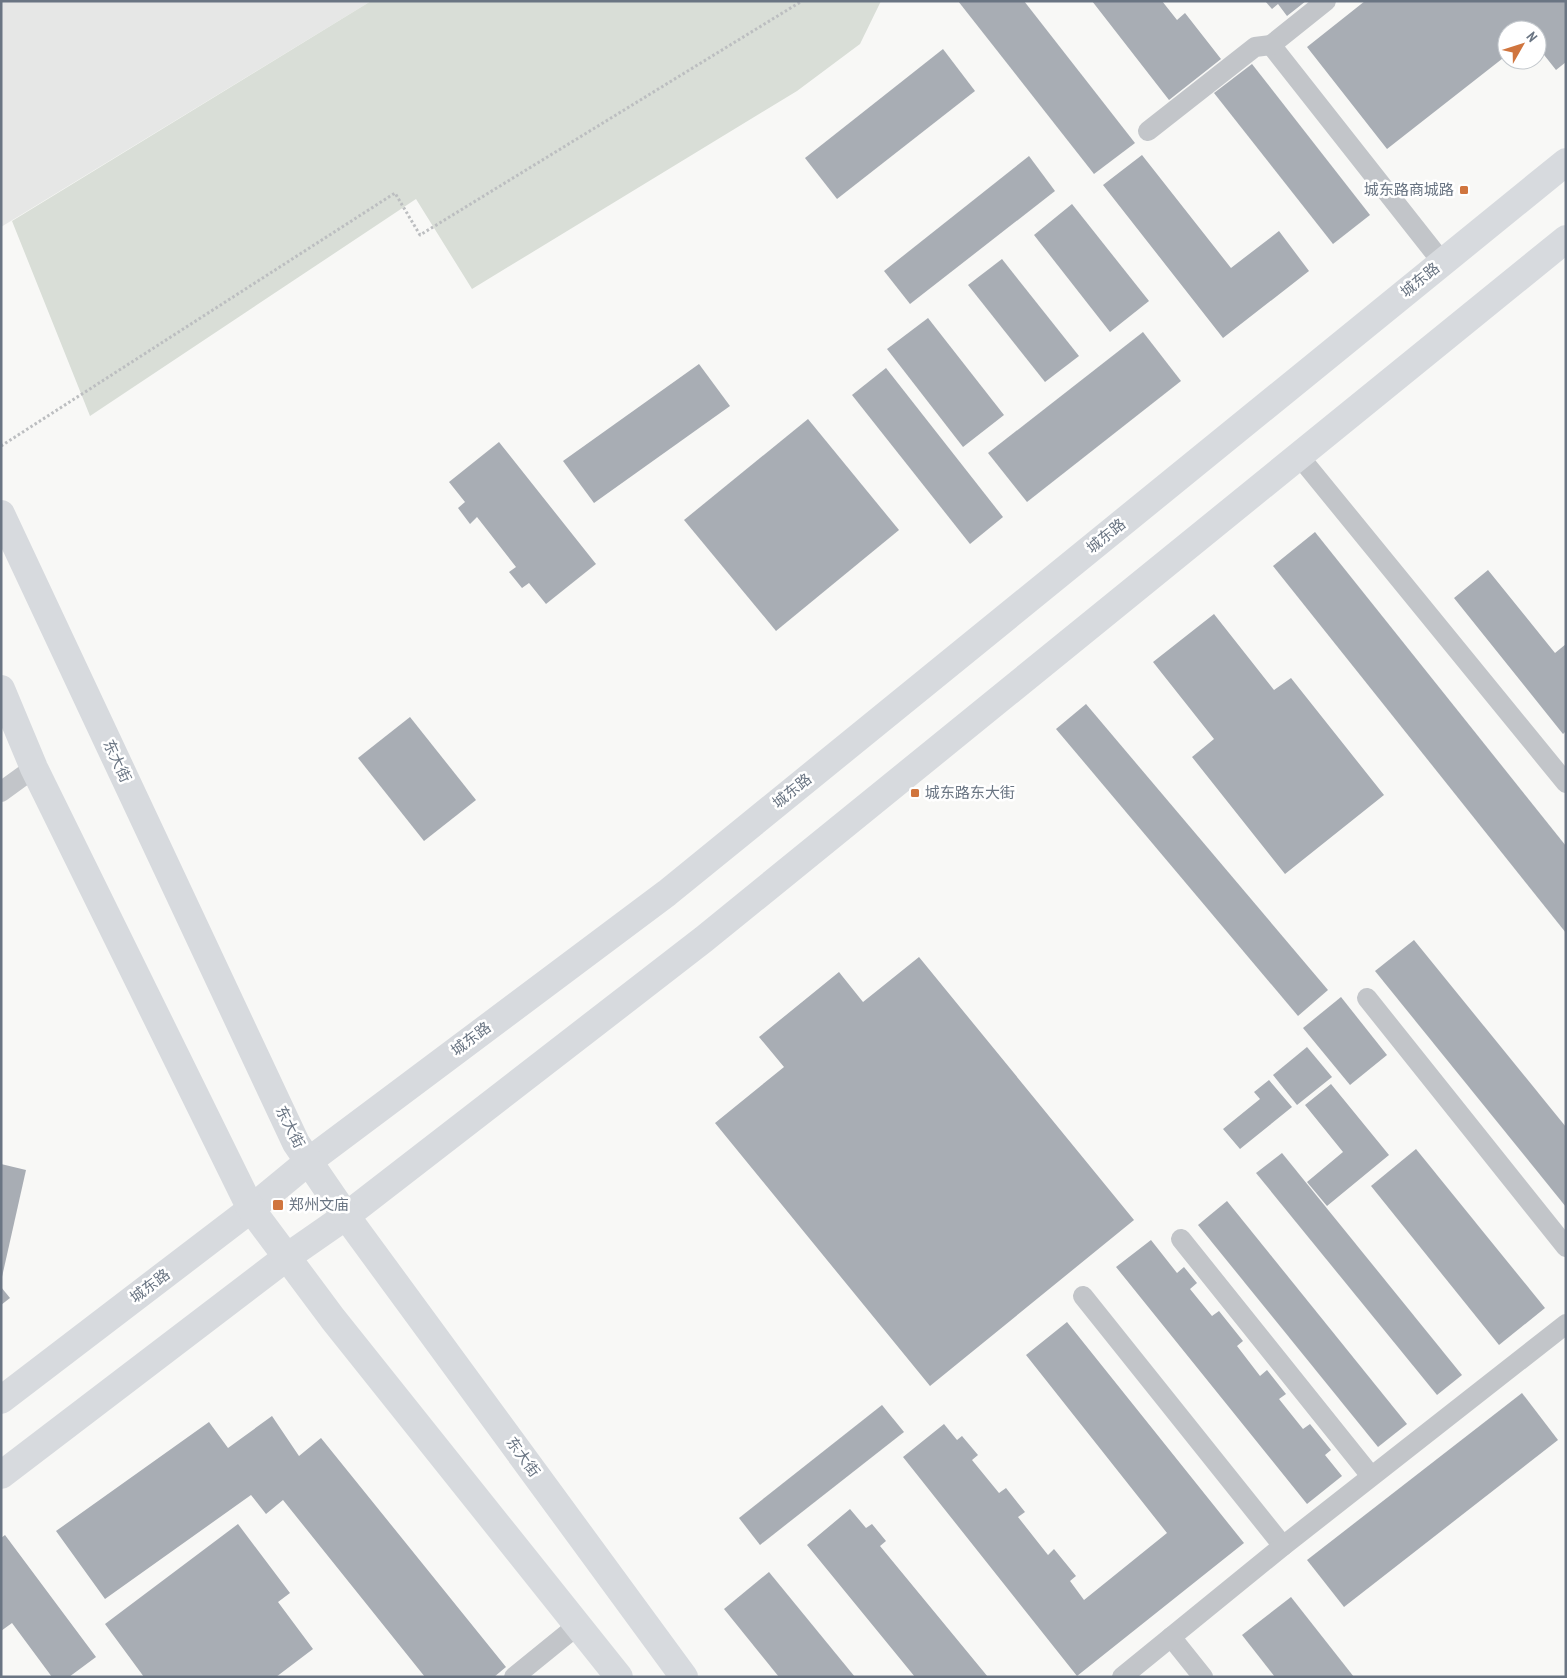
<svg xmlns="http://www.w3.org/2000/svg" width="1567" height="1678" viewBox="0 0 1567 1678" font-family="'PT Sans Narrow','Noto Sans SC',sans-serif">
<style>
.built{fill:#e6e7e6}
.green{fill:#d9ded7}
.building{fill:#a8adb4}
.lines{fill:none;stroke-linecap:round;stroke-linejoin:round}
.path{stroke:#bcbec0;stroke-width:3;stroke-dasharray:2.5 2.5;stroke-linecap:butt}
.lane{stroke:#c2c5c9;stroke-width:20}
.secondary{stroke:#d7dade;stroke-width:28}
.primary{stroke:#d7dade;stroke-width:28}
.poi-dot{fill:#d0753e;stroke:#fff;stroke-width:2}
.labels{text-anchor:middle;stroke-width:5;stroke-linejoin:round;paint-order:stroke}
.poi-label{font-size:15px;fill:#6a7583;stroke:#fff;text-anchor:start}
.street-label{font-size:15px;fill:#6a7583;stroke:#fff}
</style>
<rect width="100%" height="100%" fill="#f8f8f6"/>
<!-- built -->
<path class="built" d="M1,1H371L1,227Z"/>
<!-- green -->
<path class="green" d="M371,1H881L860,44L797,91L472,289L416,199L90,416L12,221Z"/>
<!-- building -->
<g class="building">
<path d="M958,1H1024L1135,143L1094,174Z"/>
<path d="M1092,1H1162L1177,20L1185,13L1221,59L1169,100Z"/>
<path d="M1265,1H1306L1287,16L1278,4L1272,9Z"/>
<path d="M1365,1H1566V62L1556,70L1537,46V30H1507V55L1387,149L1307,47Z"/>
<path d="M943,49L975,91L837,199L805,158Z"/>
<path d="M1252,64L1370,215L1333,244L1214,93Z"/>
<path d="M1142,155L1231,268L1279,231L1309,271L1223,338L1103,185Z"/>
<path d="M1029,156L1055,191L910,304L884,271Z"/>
<path d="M1072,204L1149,301L1110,332L1034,235Z"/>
<path d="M1002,259L1079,356L1045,382L968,285Z"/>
<path d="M928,318L1004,415L963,447L887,349Z"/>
<path d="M1143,332L1181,381L1027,502L988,453Z"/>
<path d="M699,364L730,406L594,503L563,461Z"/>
<path d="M886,368L1003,517L970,544L852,395Z"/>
<path d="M808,419L899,530L776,631L684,520Z"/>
<path d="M499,442L596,564L546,604L529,583L522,588L509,572L516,567L477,517L470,524L458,508L465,502L449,482Z"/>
<path d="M1315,532L1566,846V933L1273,566Z"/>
<path d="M1488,570L1555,653L1566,644V731L1563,734L1454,598Z"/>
<path d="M1214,614L1274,690L1291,678L1384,795L1285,874L1192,757L1214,739L1153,662Z"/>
<path d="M1086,704L1328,990L1298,1016L1056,729Z"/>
<path d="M410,717L476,800L424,841L358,758Z"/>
<path d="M1414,940L1566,1127V1207L1375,971Z"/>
<path d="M919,957L1134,1220L930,1386L715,1123L784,1067L759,1037L839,972L863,1002Z"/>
<path d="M1341,997L1387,1055L1350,1085L1303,1028Z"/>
<path d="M1307,1047L1332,1077L1297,1105L1273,1075Z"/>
<path d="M1269,1080L1292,1107L1240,1149L1223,1129L1260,1099L1254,1092Z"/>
<path d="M1331,1084L1389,1155L1327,1206L1307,1182L1343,1152L1305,1105Z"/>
<path d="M1416,1149L1545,1308L1499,1345L1371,1186Z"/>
<path d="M1282,1153L1462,1375L1437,1395L1256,1173Z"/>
<path d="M1,1164L26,1170L2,1277H1Z"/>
<path d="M1227,1201L1407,1424L1378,1447L1198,1225Z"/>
<path d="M1151,1240L1177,1273L1184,1267L1197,1283L1190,1289L1212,1316L1219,1311L1243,1341L1237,1346L1260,1376L1267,1370L1286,1394L1279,1399L1303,1429L1310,1424L1331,1450L1325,1455L1342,1476L1307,1504L1116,1267Z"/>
<path d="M1,1287L10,1298L1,1305Z"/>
<path d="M1067,1322L1244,1543L1077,1676L903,1457L944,1424L957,1440L962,1436L978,1455L972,1460L999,1493L1006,1488L1025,1512L1018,1517L1048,1555L1054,1549L1076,1576L1070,1581L1084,1600L1167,1533L1026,1355Z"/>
<path d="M1522,1393L1558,1440L1344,1607L1307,1560Z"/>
<path d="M882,1405L904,1432L760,1545L739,1518Z"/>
<path d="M272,1416L299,1456L321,1438L506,1667L494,1677H425L283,1500L266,1514L251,1495L105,1599L56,1531L209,1422L228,1448Z"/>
<path d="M850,1509L866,1528L872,1524L886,1541L880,1546L988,1677H915L807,1545Z"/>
<path d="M238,1524L290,1593L278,1602L313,1649L276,1677H144L105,1624Z"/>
<path d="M5,1535L96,1657L69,1677H52L12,1623L1,1631V1538Z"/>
<path d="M769,1572L855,1677H779L724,1609Z"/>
<path d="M1291,1597L1354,1677H1275L1242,1635Z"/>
</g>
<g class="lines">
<!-- path -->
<path class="path" d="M1,446L395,193L420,235L802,1"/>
<!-- lane -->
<g class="lane">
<path d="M1326,1L1271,45L1442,262"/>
<path d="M1148,131L1255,47L1271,45"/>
<path d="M1299,456L1566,783"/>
<path d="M1,792L34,768"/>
<path d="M1367,998L1566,1247"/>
<path d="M1181,1239L1371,1476"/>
<path d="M1083,1296L1283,1546"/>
<path d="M1171,1637L1203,1677"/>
<path d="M514,1677L578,1625"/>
<path d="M1122,1677L1283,1546L1566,1324"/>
</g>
<!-- secondary -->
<g class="secondary">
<path d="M1,1400L251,1209L309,1161L667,893L1566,162"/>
<path d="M1,1475L287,1257L346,1216L704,939L1566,239"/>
</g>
<!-- primary -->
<g class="primary">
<path d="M1,514L296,1143L346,1216L684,1677"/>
<path d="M1,689L34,768L251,1209L333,1319L619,1677"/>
</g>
</g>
<!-- markers -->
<g class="poi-dot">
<rect x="1459" y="185" width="10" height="10" rx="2.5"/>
<rect x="910" y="788" width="10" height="10" rx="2.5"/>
<rect x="272" y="1199" width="12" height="12" rx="2.5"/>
</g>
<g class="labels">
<!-- poi labels -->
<g class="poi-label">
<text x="1454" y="195" text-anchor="end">城东路商城路</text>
<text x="925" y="798">城东路东大街</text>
<text x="289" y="1210">郑州文庙</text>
</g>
<!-- street labels -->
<g class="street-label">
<text transform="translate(1420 280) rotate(-39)" y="5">城东路</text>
<text transform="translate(1106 536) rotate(-39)" y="5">城东路</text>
<text transform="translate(117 761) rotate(65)" y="5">东大街</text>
<text transform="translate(792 791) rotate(-39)" y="5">城东路</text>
<text transform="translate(471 1039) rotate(-37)" y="5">城东路</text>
<text transform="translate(290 1127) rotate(63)" y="5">东大街</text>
<text transform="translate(150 1286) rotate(-37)" y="5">城东路</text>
<text transform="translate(523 1457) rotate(54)" y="5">东大街</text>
</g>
</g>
<!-- border -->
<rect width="1567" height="1678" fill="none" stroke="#6a7583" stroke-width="5"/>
<!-- north arrow -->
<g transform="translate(1522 45) rotate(51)"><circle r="24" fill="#ffffff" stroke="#c3c8cd"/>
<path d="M0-4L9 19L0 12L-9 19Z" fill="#d0753e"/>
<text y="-8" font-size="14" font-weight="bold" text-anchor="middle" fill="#6a7583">N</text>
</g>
</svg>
